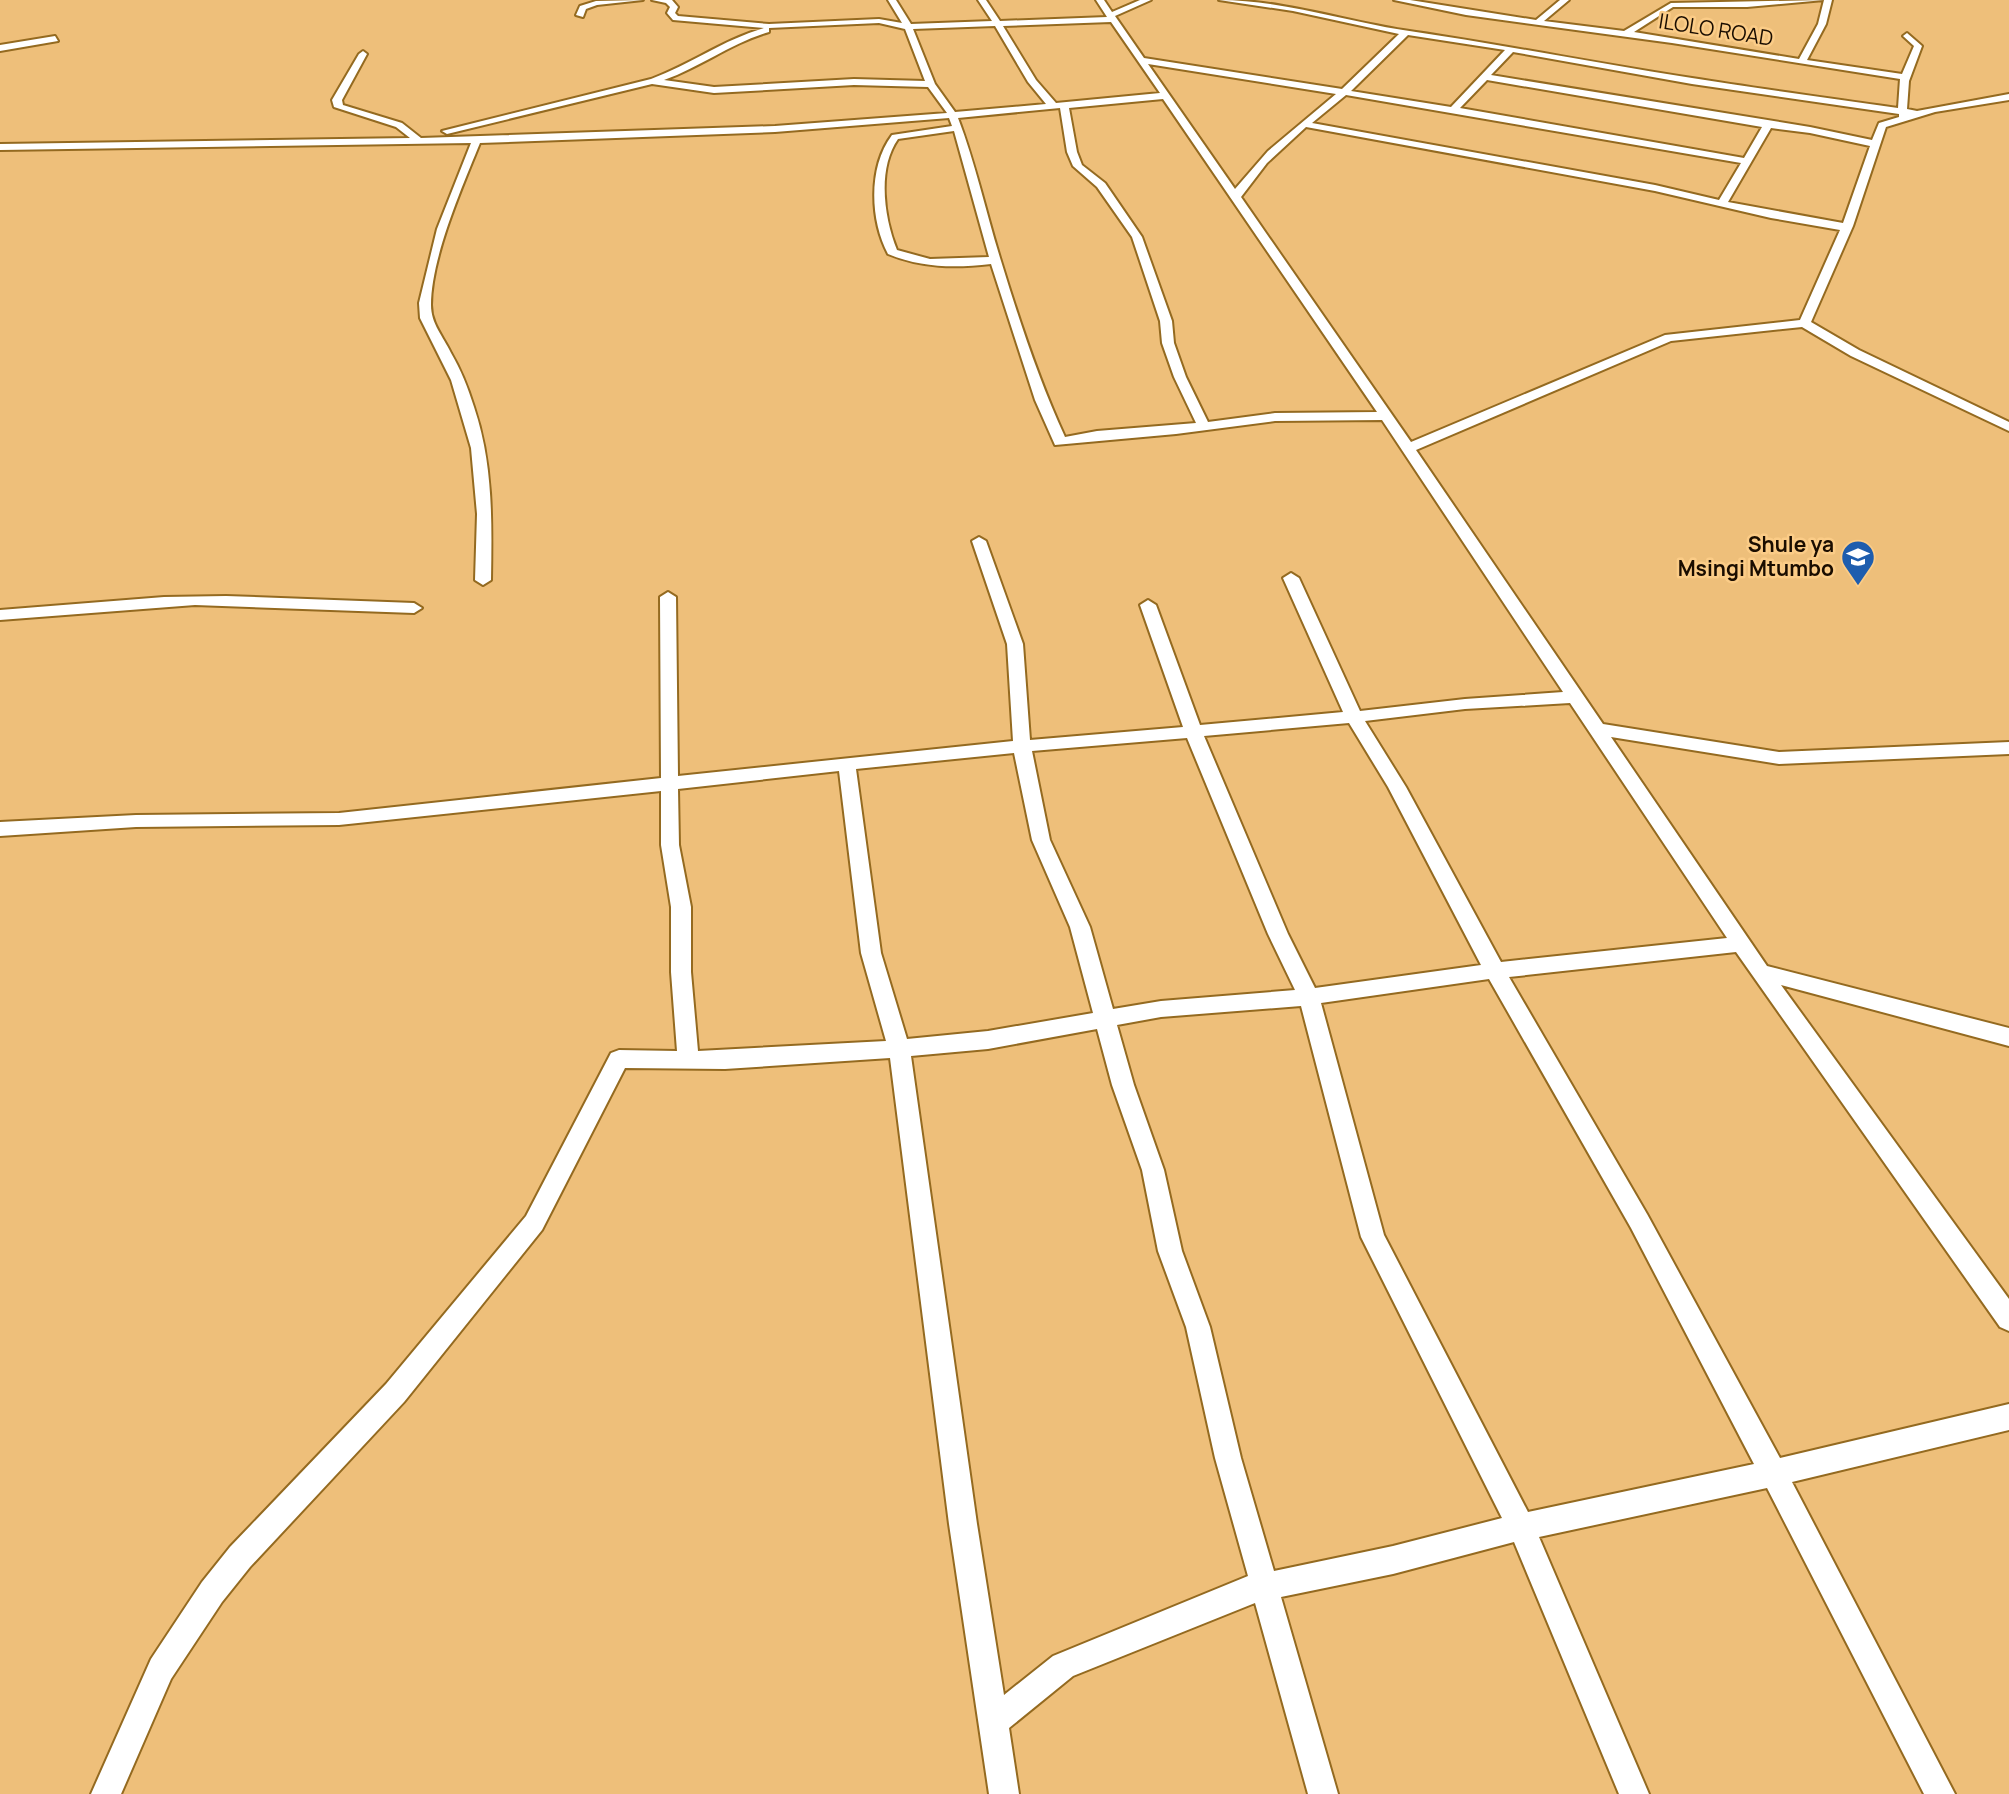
<svg xmlns="http://www.w3.org/2000/svg" width="2009" height="1794" viewBox="0 0 2009 1794" font-family="Manrope,sans-serif">
<style>
.lines{fill:none;stroke-linecap:round;stroke-linejoin:round}
.minor-casing{stroke:#946a20;stroke-width:4}
.minor{fill:#fff;fill-rule:evenodd}
.labels{text-anchor:middle;stroke-width:5;stroke-linejoin:round;paint-order:stroke}
.far-street-label{font-size:21px;fill:#1a0d00;stroke:#fbcc87}
.far-poi-label{font-size:21px;font-weight:bold;fill:#1a0d00;stroke:#fbcc87;text-anchor:end}
</style>
<rect width="100%" height="100%" fill="#eebf7a"/>
<g class="lines">
<!-- minor casing -->
<g class="minor-casing">
<g id="minor">
<path d="M643,0L597,5L586,9L583,17L576,15L580,6L596,1Z"/>
<path d="M652,0H672L678,7L675,13L678,16L769,24L879,19L902,23L888,0H896L911,24L992,21L978,0H986L1000,21L1107,17L1096,0H1104L1112,12L1140,0H1151L1115,16L1144,58L1342,89L1399,34L1293,11L1219,0C1282,0 1341,20 1403,30C1499,44 1595,63 1692,78C1760,89 1829,98 1898,108L1900,79L1672,43L1466,15L1394,0H1410L1536,20L1560,0H1569L1544,21L1624,31L1671,3L1824,0L1747,7H1673L1634,32L1799,59L1818,24L1824,0H1832L1826,24L1807,60L1902,74L1914,46L1903,36L1907,33L1922,46L1909,81L1907,109L1917,111L2009,94V100L1935,112L1886,127L1853,226L1811,322L1859,350L2009,422V431L1851,356L1802,327L1671,341L1416,450L1603,724L1779,752L2009,742V754L1779,764L1611,737L1767,966L2009,1028V1046L1781,985L2009,1299V1331L2000,1327L1736,952L1509,977L1647,1214L1780,1458L2009,1404V1430L1792,1482L1955,1794H1924L1767,1488L1539,1537L1649,1794H1619L1514,1542L1393,1574L1281,1597L1338,1794H1308L1255,1603L1073,1676L1009,1728L1019,1794H989L949,1524L890,1058L725,1069L625,1068L542,1230L404,1402L250,1567L222,1602L171,1679L121,1794H91L151,1659L202,1582L230,1547L386,1384L526,1216L611,1053L619,1050L677,1051L671,972V907L661,845V791L339,825L136,827L0,836V822L136,815L339,813L661,778L660,597L668,592L676,597L678,776L1013,741L1007,644L972,541L979,537L986,541L1023,644L1030,740L1183,727L1140,605L1148,600L1156,605L1200,725L1343,712L1283,578L1291,573L1299,578L1360,711L1465,699L1563,692L1382,420L1275,421L1176,434L1055,445L1035,400L991,264C955,268 922,268 888,254C870,220 868,167 892,135L952,126L949,118L775,132L480,143C462,187 431,258 431,305C431,324 443,336 451,353C461,370 468,388 474,407C493,463 492,521 491,580L483,585L475,580L477,514L471,448L451,380L420,318L419,303L437,229L471,143L0,150V144L410,138L396,127L334,107L332,100L359,54L363,51L367,54L342,100L343,105L402,123L421,138L775,126L947,113L928,87L854,85L714,93L652,84L447,134L442,131L651,79C691,64 723,40 764,28L673,20L667,13L670,7L666,3ZM1111,22L1160,93L1056,103L1036,80L1003,26ZM879,23L905,29L925,81L854,79L714,87L664,80C701,67 731,43 769,32V28ZM995,26L1028,82L1046,104L955,112L935,84L913,29ZM1408,35L1505,50L1451,107L1351,91ZM1513,52L1692,84L1899,114V117L1879,123L1872,140L1810,127L1491,75ZM1148,64L1336,94L1268,151L1235,189ZM1487,80L1762,127L1744,158L1460,108ZM1346,95L1741,163L1719,200L1655,185L1312,123ZM1163,99L1377,412L1275,413L1208,422L1186,377L1174,343L1172,321L1142,237L1105,183L1082,165L1077,152L1069,108ZM1060,108L1067,152L1073,166L1097,187L1132,237L1160,321L1162,343L1174,377L1196,423L1097,431L1065,437C1039,381 1019,320 1001,261C986,213 976,165 958,118ZM1306,127L1655,191L1771,218L1840,230L1800,320L1665,335L1411,442L1241,197L1267,163ZM1771,128L1810,133L1870,146L1843,223L1728,202ZM954,131L989,257L930,259L897,250C884,218 877,169 898,139ZM1570,703L1727,938L1501,962L1406,787L1365,721L1465,709ZM1349,723L1388,787L1481,965L1315,988L1288,934L1204,736ZM1187,738L1268,934L1295,990L1161,1001L1113,1009L1090,927L1050,840L1032,751ZM1014,753L1032,840L1070,927L1093,1013L988,1031L907,1039L881,953L856,769ZM839,771L861,953L886,1041L698,1051L691,972V907L679,845L678,789ZM1489,979L1631,1228L1754,1464L1528,1512L1384,1235L1321,1003ZM1301,1006L1361,1237L1502,1518L1393,1546L1274,1571L1241,1458L1210,1327L1182,1251L1164,1170L1134,1085L1117,1025L1161,1017ZM1097,1029L1112,1085L1142,1170L1158,1251L1186,1327L1215,1458L1248,1576L1053,1656L1004,1695L977,1524L911,1056L988,1049Z"/>
<path d="M55,36L58,41L0,51V45Z"/>
<path d="M226,596L414,603L422,608L414,613L195,605L0,620V610L164,597Z"/>
</g>
</g>
<!-- minor -->
<use href="#minor" class="minor"/>
</g>
<!-- icons -->
<defs>
<g id="school-pin" transform="scale(1.75)"><path d="M0 17L-7.5 6A9.5 9.5 0 1 1 7.5 6Z" fill="#1e5dae" stroke="#fbcc87"/><path d="M0-5L7-2L0 1L-7-2ZM-4 1L0 2.5L4 1V4Q0 6-4 4Z" fill="#fff"/></g>
</defs>
<g fill-rule="evenodd">
<use href="#school-pin" x="1858" y="557"/>
</g>
<g class="labels">
<!-- far-street labels -->
<g class="far-street-label">
<text transform="translate(1716 30) rotate(9)" y="7">ILOLO ROAD</text>
</g>
<!-- far-poi labels -->
<g class="far-poi-label">
<text x="1834" y="552">Shule ya<tspan x="1834" dy="24">Msingi Mtumbo</tspan></text>
</g>
</g>
</svg>
